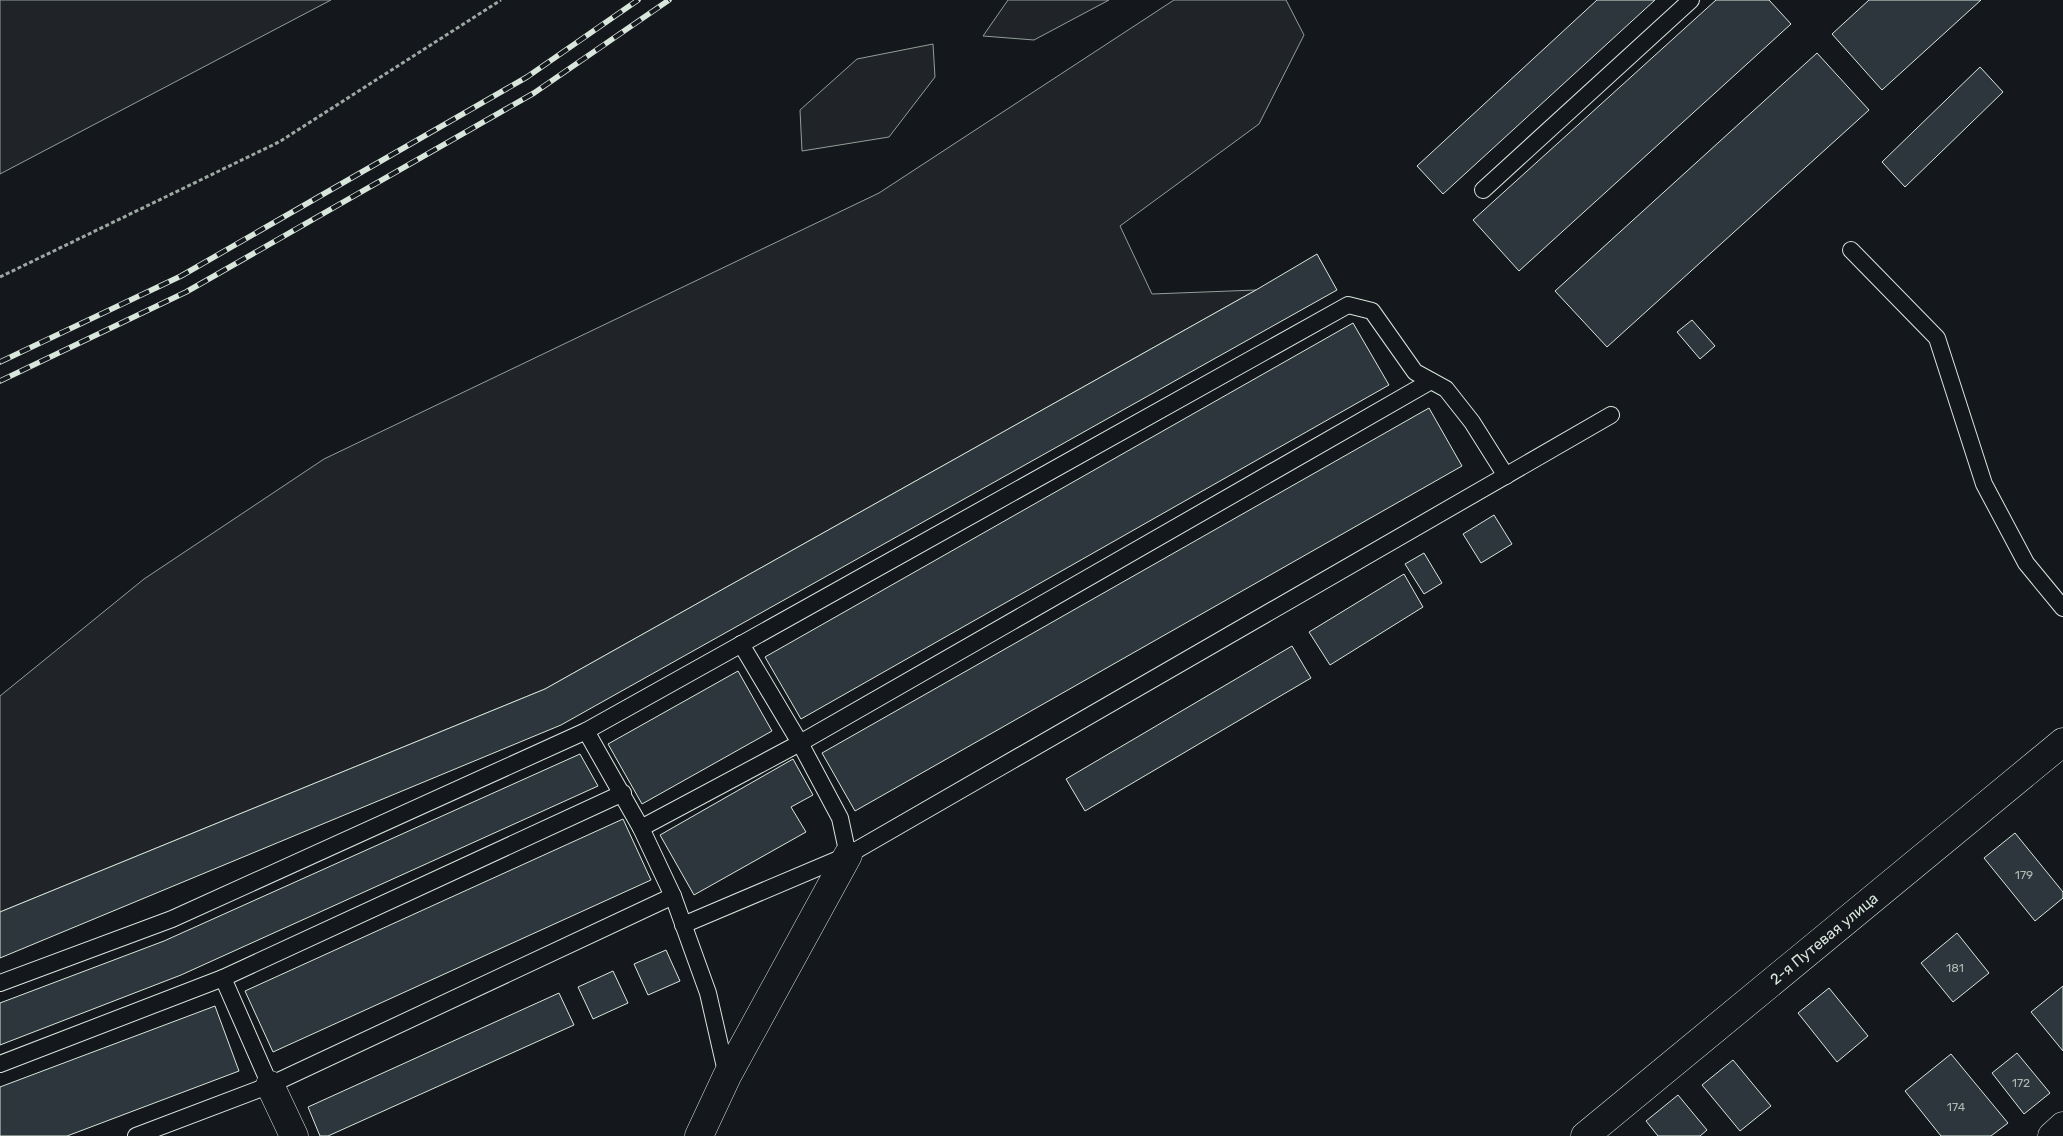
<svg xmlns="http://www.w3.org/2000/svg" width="2063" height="1136" viewBox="0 0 2063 1136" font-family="Rubik,sans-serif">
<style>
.green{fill:#202428;stroke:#939e99}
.building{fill:#2c363c;stroke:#d8e6dc}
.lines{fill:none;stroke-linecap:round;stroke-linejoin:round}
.lane-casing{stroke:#d8e6dc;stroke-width:18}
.street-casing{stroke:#d8e6dc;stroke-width:29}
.path{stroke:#9da8a2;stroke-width:3;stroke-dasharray:4 2.5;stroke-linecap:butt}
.lane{stroke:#14181c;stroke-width:16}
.street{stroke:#14181c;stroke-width:28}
.rail-casing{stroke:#d8e6dc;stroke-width:5.5}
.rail{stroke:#14181c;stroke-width:4;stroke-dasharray:11;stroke-linecap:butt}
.labels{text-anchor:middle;stroke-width:4;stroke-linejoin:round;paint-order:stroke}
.number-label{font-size:12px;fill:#adbab4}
.street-label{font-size:15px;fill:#d8e6dc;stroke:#14181c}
</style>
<rect width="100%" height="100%" fill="#14181c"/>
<!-- green -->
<g class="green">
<path d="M0,0H331L0,174Z"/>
<path d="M1008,0H1109L1034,40L983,36Z"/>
<path d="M1174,0H1286L1304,35L1259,124L1120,226L1152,294L1256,290L545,689L0,912V696L144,579L324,459L879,193Z"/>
<path d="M933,44L935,77L889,137L802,151L800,110L857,59Z"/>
</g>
<!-- building -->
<g class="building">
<path d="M1597,0H1655L1443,194L1417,166Z"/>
<path d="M1716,0H1769L1791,24L1519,271L1473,220Z"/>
<path d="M1869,0H1981L1882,90L1832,34Z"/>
<path d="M1817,53L1869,110L1607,347L1555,291Z"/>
<path d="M1980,67L2003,92L1905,187L1882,162Z"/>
<path d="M1317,254L1337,290L561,725L0,958V912L545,689L1256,290Z"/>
<path d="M1692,320L1715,346L1700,359L1677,332Z"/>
<path d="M1353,323L1389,385L801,719L765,657Z"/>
<path d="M1429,408L1462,466L855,811L822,753Z"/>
<path d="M1494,515L1512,544L1481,563L1463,534Z"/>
<path d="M1424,553L1442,583L1424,594L1405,564Z"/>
<path d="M1404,574L1423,607L1330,665L1309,632Z"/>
<path d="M1292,646L1311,678L1085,811L1066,779Z"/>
<path d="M738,671L772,731L642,804L608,744Z"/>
<path d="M580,754L598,786L181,975L0,1045V1003L164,941Z"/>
<path d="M793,759L813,795L791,807L806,832L694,895L660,835Z"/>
<path d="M623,819L651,880L273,1052L245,991Z"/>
<path d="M2015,833L2063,892V898L2035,921L1984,858Z"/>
<path d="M1957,933L1989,973L1953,1002L1921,963Z"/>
<path d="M666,950L680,981L648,995L634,964Z"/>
<path d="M613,971L628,1003L593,1019L578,987Z"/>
<path d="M2063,986V1051L2031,1012Z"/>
<path d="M1829,988L1868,1036L1837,1062L1798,1013Z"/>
<path d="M559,993L574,1025L328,1136H320L308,1107Z"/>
<path d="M215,1006L239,1071L67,1136H0V1087Z"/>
<path d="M2017,1053L2050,1093L2024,1114L1992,1073Z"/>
<path d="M1951,1054L2008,1123L1991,1136H1941L1905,1091Z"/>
<path d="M1733,1060L1771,1106L1740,1131L1702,1085Z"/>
<path d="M1678,1095L1707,1130L1700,1136H1658L1646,1121Z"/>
</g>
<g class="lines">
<!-- lane casing -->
<g class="lane-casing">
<g id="lane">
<path d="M1483,190L1691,0"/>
<path d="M1851,250L1937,338L1984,484L2026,563L2063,608"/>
<path d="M741,644L800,743L840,818L848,855"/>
<path d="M586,731L641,828L673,896L708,993L727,1076"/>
<path d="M641,828L800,743L1431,381"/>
<path d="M683,925L848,855L1611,415"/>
<path d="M223,978L623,793"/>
<path d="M0,983L172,919L586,731L1348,305L1372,311L1415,372L1446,389L1472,422L1506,476"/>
<path d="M0,1064L223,978L270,1085"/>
<path d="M136,1136L270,1085L673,896"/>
</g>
</g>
<!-- street casing -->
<g class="street-casing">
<g id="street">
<path d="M270,1085L294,1136"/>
<path d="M699,1136L727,1076L848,855"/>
<path id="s1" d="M1585,1136L2063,742"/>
<path d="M2052,1136L2063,1126"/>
</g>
</g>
<!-- path -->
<path class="path" d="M0,277L279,142L501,0"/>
<!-- lane -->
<use href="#lane" class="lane"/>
<!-- street -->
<use href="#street" class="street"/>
<!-- rail casing -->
<g class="rail-casing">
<g id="rail">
<path d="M0,362L181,276L527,77L638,0"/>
<path d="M0,381L186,292L534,93L669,0"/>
</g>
</g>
<!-- rail -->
<use href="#rail" class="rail"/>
</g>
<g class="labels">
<!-- number labels -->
<g class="number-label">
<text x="2024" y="879">179</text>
<text x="1955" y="972">181</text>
<text x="2021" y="1087">172</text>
<text x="1956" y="1111">174</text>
</g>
<!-- street labels -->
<g class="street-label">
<text dy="5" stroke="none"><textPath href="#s1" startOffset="310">2-я Путевая улица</textPath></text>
</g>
</g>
</svg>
